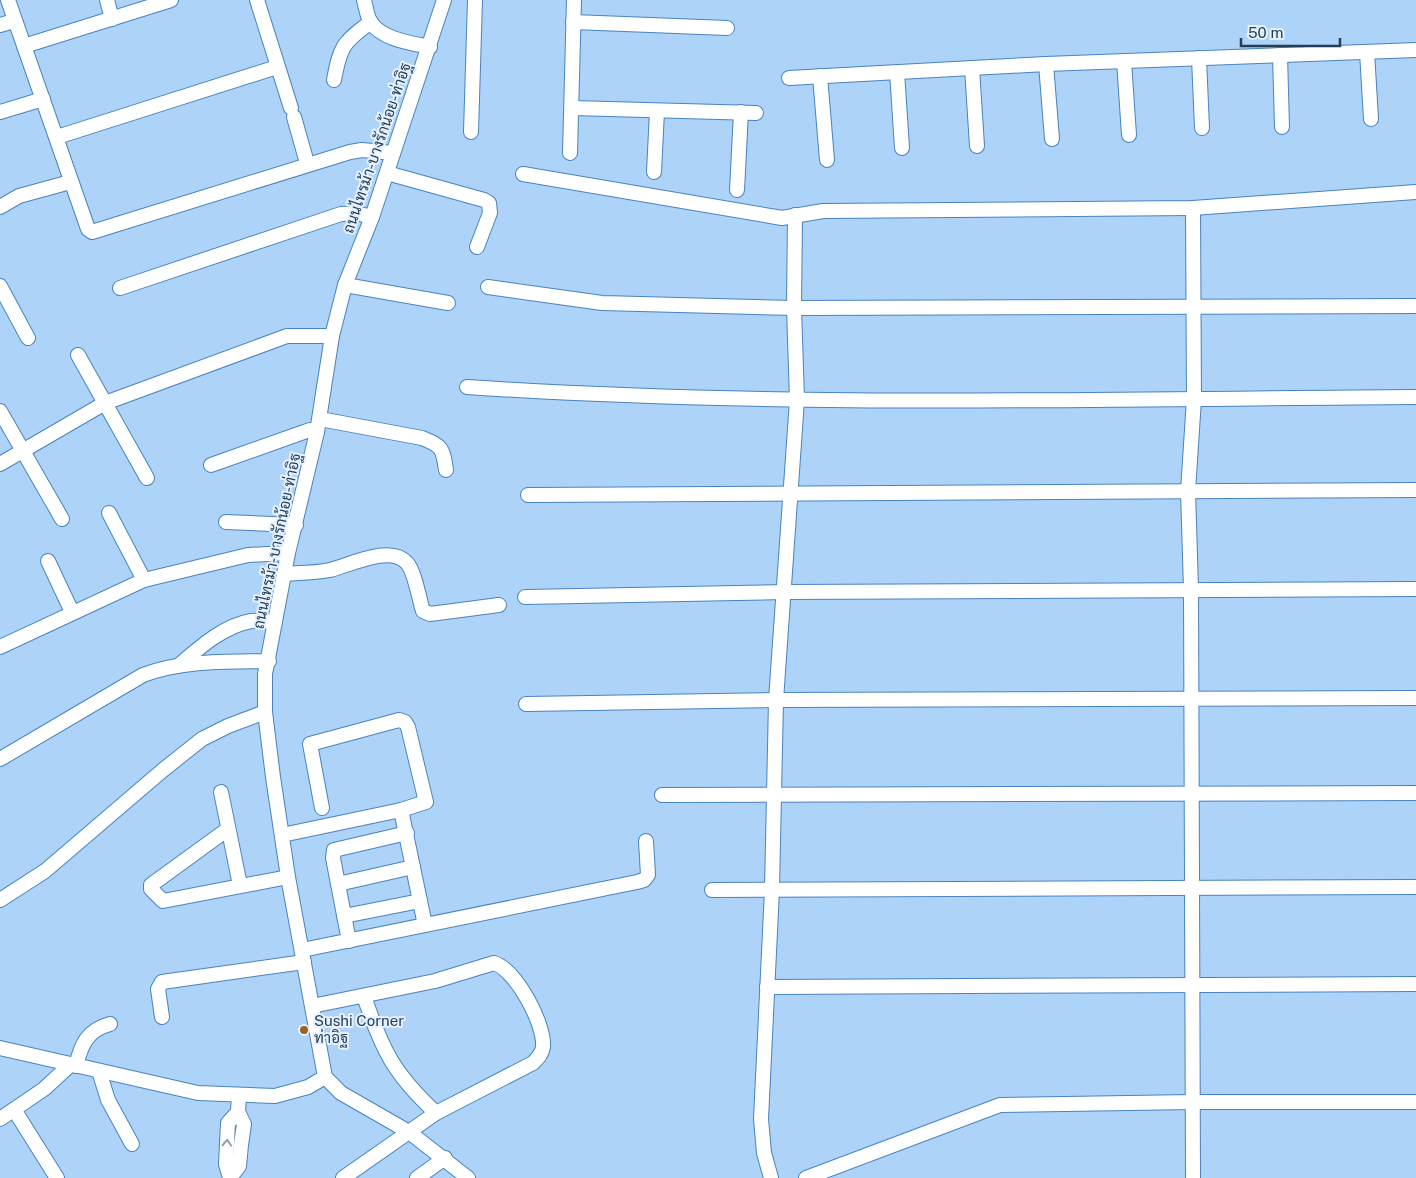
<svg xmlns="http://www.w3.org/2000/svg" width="1416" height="1178" viewBox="0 0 1416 1178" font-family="'Public Sans',Sarabun,sans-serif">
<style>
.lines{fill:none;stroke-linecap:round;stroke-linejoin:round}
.minor-casing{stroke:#4784be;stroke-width:16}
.minor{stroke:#fff;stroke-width:14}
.oneway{stroke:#929eab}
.poi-dot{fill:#99631b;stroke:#e5f1fe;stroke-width:2}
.labels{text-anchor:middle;stroke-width:4;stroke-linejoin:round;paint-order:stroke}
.street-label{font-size:15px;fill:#243e57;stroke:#e5f1fe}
.poi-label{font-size:15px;fill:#243e57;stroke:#e5f1fe;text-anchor:start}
</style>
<rect width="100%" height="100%" fill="#aed3f8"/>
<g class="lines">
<!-- minor casing -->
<g class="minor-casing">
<g id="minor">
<path d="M8,0L88,229L92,232L350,152L362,150L393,153"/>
<path d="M107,0L112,19"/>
<path d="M257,0L291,108"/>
<path d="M364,0C366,7 367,17 371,23C384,40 411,43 430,47"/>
<path d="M444,0L372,217L345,285L332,336L317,432L288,553L265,674V712L273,777L288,877L325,1077L341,1093L409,1132L468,1178"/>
<path d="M573,22L727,28"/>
<path d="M0,25L14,21"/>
<path d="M24,46L171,0"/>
<path d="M1367,52L1371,119"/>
<path d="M1280,55L1282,127"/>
<path d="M1199,58L1202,128"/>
<path d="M1124,61L1129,135"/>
<path d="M1046,64L1052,139"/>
<path d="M972,68L977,146"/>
<path d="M897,72L902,148"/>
<path d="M820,76L827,160"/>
<path d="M789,78L1046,64L1416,50"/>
<path d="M334,80C340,47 343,42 371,22"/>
<path d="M572,108L756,113"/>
<path d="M0,112L43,99"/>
<path d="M294,117L307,163"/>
<path d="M471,132L475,0"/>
<path d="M57,137L277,67"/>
<path d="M570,153L574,0"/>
<path d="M654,172L657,111"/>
<path d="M387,173L484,200L489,203L490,213L477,247"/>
<path d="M523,174L782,218L823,211L1193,208L1416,192"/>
<path d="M737,190L741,112"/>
<path d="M0,207L19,196L63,184"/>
<path d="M1193,208L1194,399L1188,491L1191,589L1193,1178"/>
<path d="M345,285L448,303"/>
<path d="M0,286L28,338"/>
<path d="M488,287L602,303L794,308L1416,306"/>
<path d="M120,288L341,214L356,213L372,217"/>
<path d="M78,355L147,478"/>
<path d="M467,387C782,408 1100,399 1416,397"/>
<path d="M0,411L62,519"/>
<path d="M320,419L422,438C442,446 443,448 446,470"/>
<path d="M0,464L105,403L287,336H332"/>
<path d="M211,465L304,432L310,430L317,432"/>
<path d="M528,495L1416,490"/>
<path d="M109,513L144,580"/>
<path d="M226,522L296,525"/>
<path d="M48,561L72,612"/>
<path d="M284,574C299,573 315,573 330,570C350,565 391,544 407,563C415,572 419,599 423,611L430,614L499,605"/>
<path d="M525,597L785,592L1416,589"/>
<path d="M0,647L144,580L248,555L288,553"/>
<path d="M178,666C199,648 223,626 251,621C259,620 268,622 275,622"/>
<path d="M526,704L776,700L1416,698"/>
<path d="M0,759L143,675C183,660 227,662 269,661"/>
<path d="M221,792L240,885"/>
<path d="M662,795L1416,793"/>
<path d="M322,808L310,744L399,720L405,722L408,727L426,802L401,810"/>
<path d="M228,829L151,885V889L163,901L288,877"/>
<path d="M282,835L401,810L425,925"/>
<path d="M338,884L413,867"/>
<path d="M712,890L1416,887"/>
<path d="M0,900L45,871L163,770L202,739L228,726L265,712"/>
<path d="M344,916L420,901"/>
<path d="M349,941L333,858L334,850L407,833"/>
<path d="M302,950L637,882L644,880L648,875L646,841"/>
<path d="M767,987L1416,984"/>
<path d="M364,996C382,1050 394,1074 436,1113"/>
<path d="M312,1006L435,981L494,963C516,970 545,1024 543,1047C542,1054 538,1058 533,1063L436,1113L343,1178"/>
<path d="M162,1017L158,989L162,982L304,962"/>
<path d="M0,1048L198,1093L275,1096L308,1087L325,1077"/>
<path d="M76,1066C81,1045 87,1030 110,1024"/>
<path d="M99,1071L108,1100L132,1144"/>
<path d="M15,1111L57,1178"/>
<path d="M0,1119L44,1089L70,1065"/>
<path d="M230,1178L239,1166L241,1145L244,1124L238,1112L239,1095"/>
<path d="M230,1178L226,1164L228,1123L238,1112"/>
<path d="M417,1178L445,1158"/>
<path d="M771,1178L764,1153L761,1119L772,890L776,700L797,400L794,308L795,215"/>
<path d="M806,1178L1000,1105L1193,1102H1416"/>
</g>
</g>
<!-- minor -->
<use href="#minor" class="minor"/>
</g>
<!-- one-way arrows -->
<defs><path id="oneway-chevron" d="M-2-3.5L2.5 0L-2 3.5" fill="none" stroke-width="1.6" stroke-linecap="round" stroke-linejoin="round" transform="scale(1.25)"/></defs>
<use class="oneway" href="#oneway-chevron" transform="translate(227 1143) rotate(-87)"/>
<!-- markers -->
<circle class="poi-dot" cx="304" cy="1030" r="5"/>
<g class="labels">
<!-- street labels -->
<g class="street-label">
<text transform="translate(377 148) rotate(-71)" y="5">ถนนไทรม้า-บางรักน้อย-ท่าอิฐ</text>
<text transform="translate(277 541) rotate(-78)" y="5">ถนนไทรม้า-บางรักน้อย-ท่าอิฐ</text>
</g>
<!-- poi labels -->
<g class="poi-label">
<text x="314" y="1026">Sushi Corner<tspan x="314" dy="17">ท่าอิฐ</tspan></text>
</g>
</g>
<!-- scale -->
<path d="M1241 38v8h99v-8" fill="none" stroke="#243e57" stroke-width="2.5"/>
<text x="1248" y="38" font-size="15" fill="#243e57" stroke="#e5f1fe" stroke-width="4" paint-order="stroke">50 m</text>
</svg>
